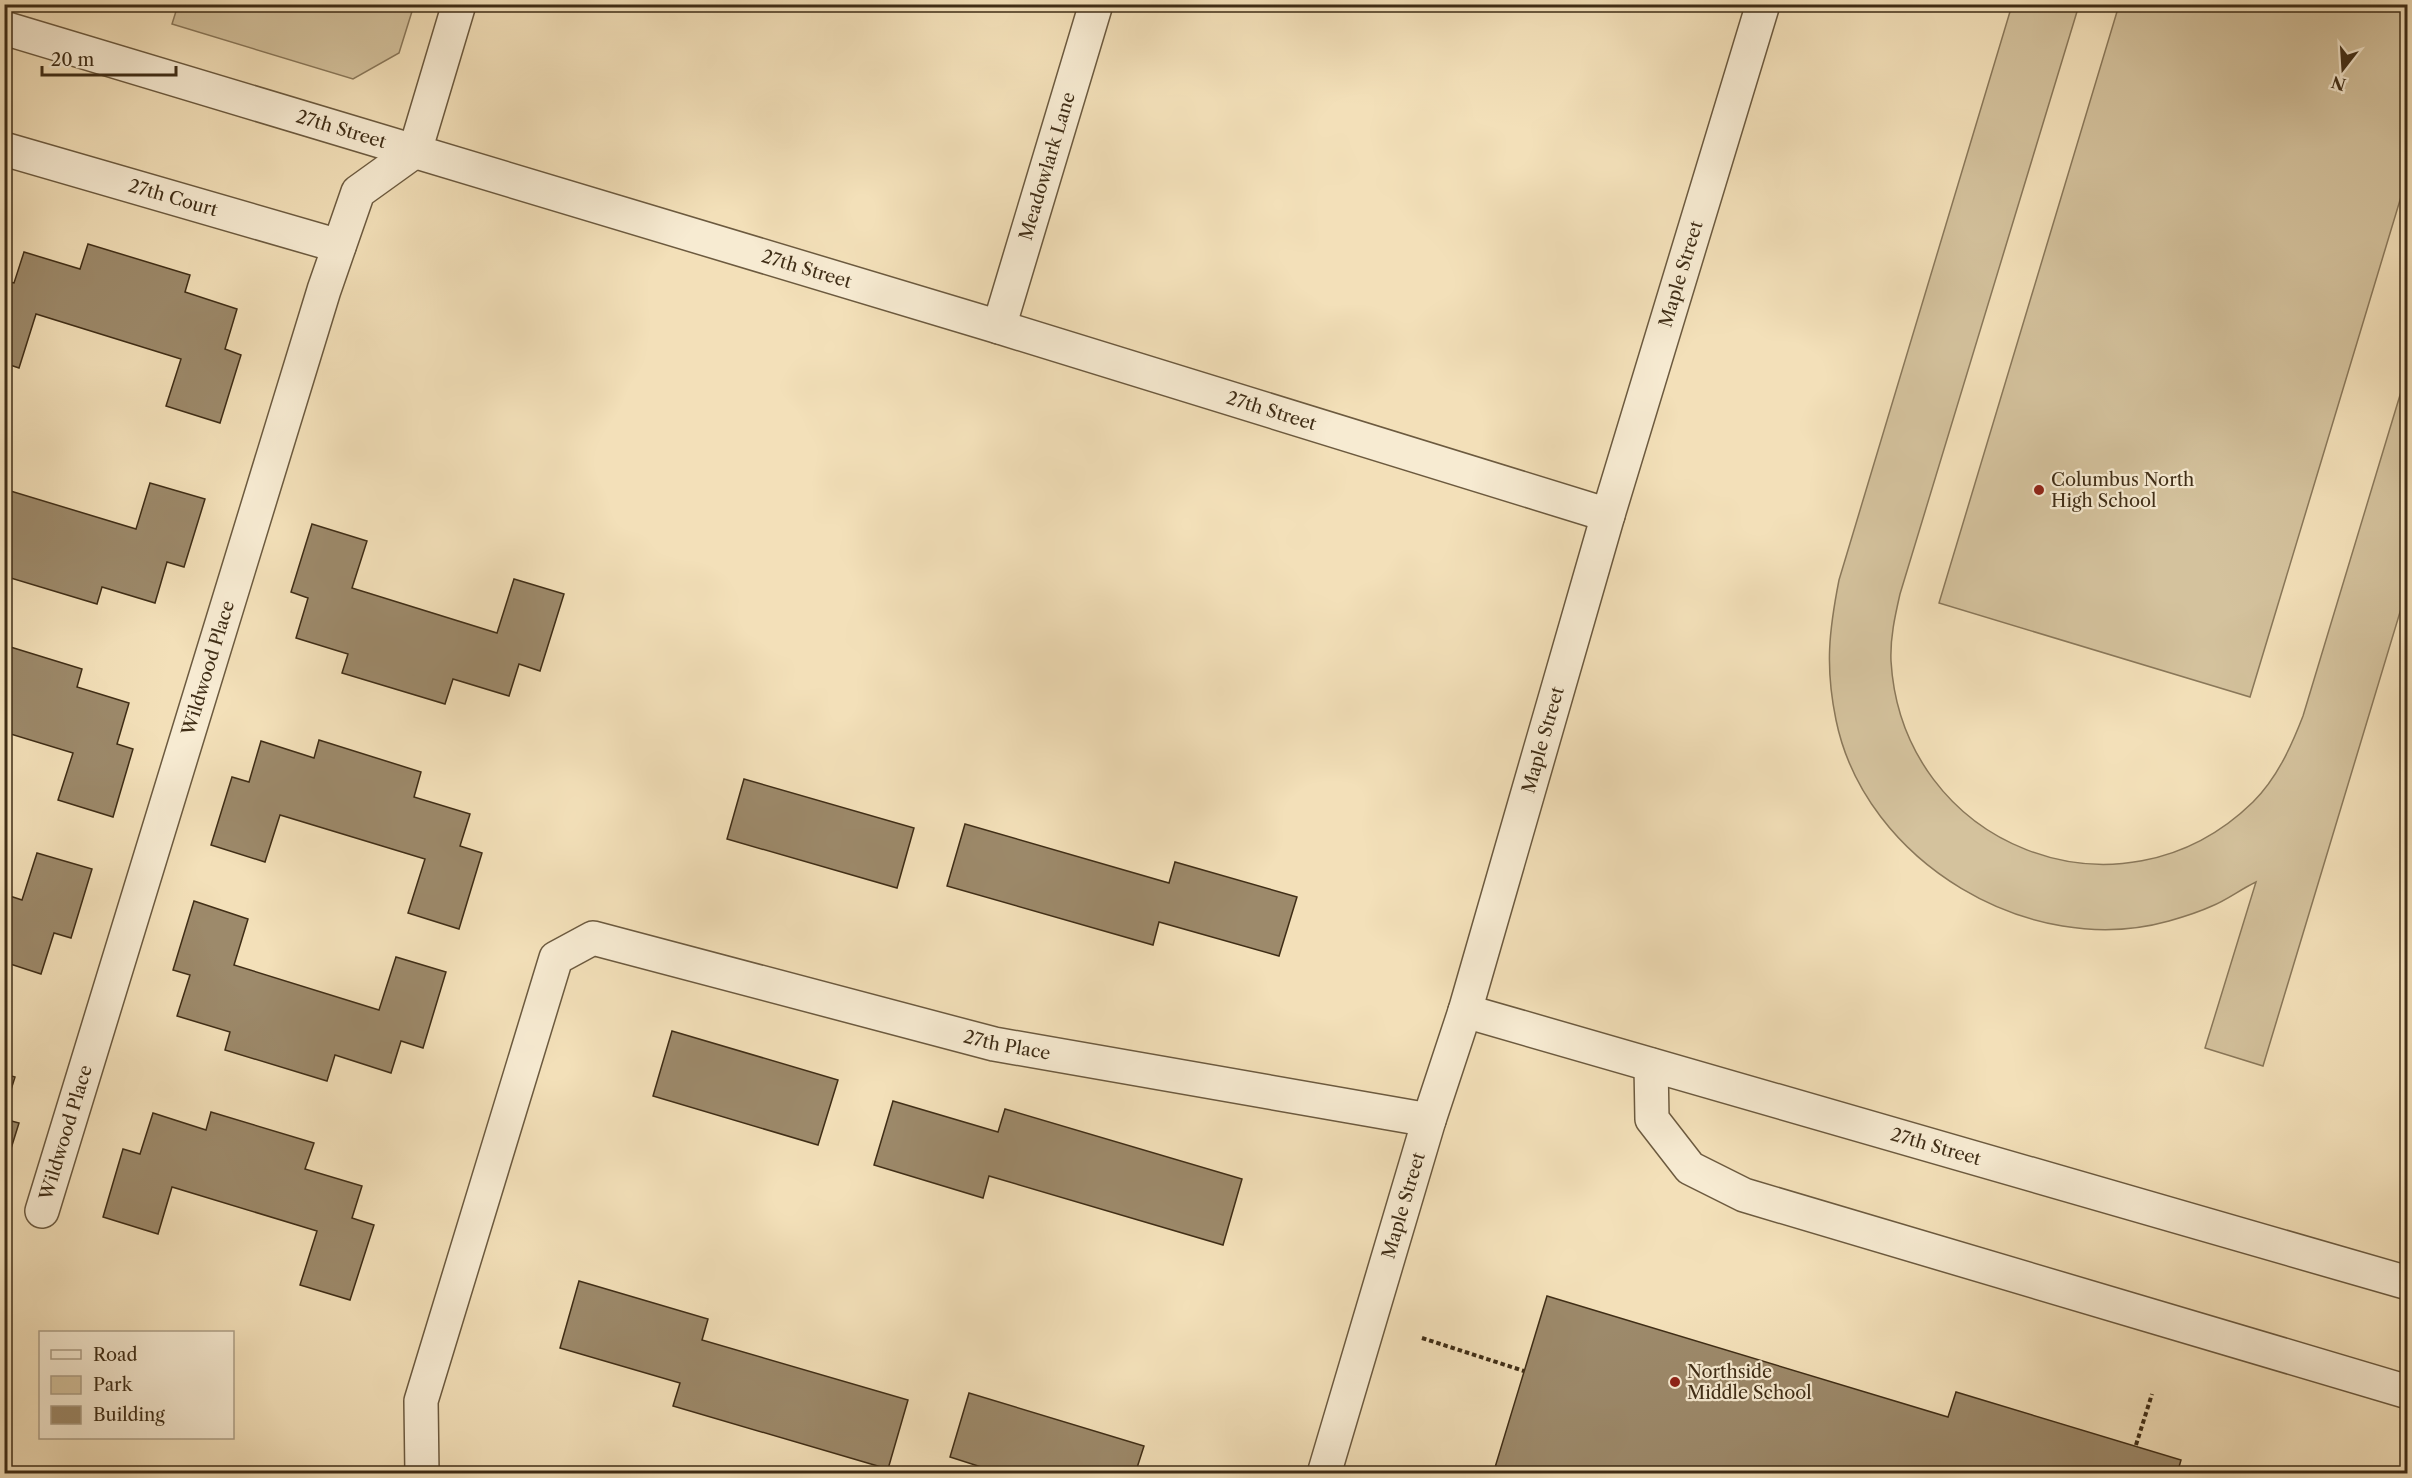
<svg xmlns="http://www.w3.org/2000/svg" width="2412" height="1478" viewBox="0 0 2412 1478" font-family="'Libre Caslon Text',serif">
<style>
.green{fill:#d4c29d;stroke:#8a785a;stroke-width:1.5}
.building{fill:#9d8a6b;stroke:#3f2d16;stroke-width:1.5}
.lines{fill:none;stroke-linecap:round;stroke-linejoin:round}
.minor-casing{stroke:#6c5a3f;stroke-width:36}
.path{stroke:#3f2d16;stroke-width:4;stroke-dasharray:4.5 3;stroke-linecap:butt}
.minor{stroke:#f7ebd2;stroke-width:33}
.poi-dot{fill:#8f2418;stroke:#f7ebd2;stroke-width:2}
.labels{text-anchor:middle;stroke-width:4.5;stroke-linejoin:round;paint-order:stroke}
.street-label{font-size:18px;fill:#3f2d16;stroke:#f7ebd2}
.poi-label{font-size:18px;fill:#3f2d16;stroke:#f7ebd2;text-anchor:start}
</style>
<rect width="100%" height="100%" fill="#f3e0b9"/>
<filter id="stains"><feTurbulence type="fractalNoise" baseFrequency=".00333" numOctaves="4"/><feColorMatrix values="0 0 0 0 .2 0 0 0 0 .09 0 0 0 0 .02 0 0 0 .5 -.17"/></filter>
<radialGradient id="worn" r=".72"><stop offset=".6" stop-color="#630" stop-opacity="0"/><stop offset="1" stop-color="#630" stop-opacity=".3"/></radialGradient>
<!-- green -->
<g class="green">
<path d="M178,5V4L414,5L399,53L353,79L172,24Z"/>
<path d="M2012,5H2079L1900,594C1895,616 1890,638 1891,661C1902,846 2120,932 2253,802C2277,778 2291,747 2303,716L2407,372V589L2263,1066L2205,1048L2256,882C2241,889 2227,900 2212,906C2199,912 2183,917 2169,921C2030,960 1865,862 1836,720C1825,667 1829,631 1839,580Z"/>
<path d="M2119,5H2407V177L2250,697L1939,603Z"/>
</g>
<!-- building -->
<g class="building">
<path d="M88,244L190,275L185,292L237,309L225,349L241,355L220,423L166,406L181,359L36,314L19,368L4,363V281L14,283L24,252L80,269Z"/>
<path d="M150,483L205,499L184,567L167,562L155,603L102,587L97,604L4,576V489L136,529Z"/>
<path d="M312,524L367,541L352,588L497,633L514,579L564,594L540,671L519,664L509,696L453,679L445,704L342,673L348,654L296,638L308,598L291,592Z"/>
<path d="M4,645L82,669L77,687L129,703L117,744L133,749L113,817L58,800L73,753L4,732Z"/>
<path d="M319,740L421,772L414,797L470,814L460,846L482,853L459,929L408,913L425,859L280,815L265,862L211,845L232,777L249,782L261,741L314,758Z"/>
<path d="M744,779L914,828L897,888L727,839Z"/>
<path d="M965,824L1169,883L1175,862L1297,897L1279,956L1159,922L1153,945L947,886Z"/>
<path d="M37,853L92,869L71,938L54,933L41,974L4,962V894L22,900Z"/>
<path d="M194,901L248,919L234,965L379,1010L396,957L446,972L423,1048L401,1041L391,1073L335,1055L327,1081L225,1050L230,1032L177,1016L190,975L173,970Z"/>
<path d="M672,1031L838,1080L818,1145L653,1096Z"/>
<path d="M4,1074L15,1077L4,1112Z"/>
<path d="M893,1101L998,1132L1005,1109L1242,1179L1223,1245L989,1176L983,1198L874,1165Z"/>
<path d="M211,1112L314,1143L305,1169L362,1186L352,1218L374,1225L350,1300L300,1285L317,1231L172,1187L158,1234L103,1217L123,1149L140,1154L153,1113L206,1130Z"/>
<path d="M4,1119L19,1123L4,1171Z"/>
<path d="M579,1281L708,1319L702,1340L908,1400L888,1469L673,1406L680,1383L560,1348Z"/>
<path d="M1547,1296L1948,1417L1956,1392L2181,1460L2177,1474H1493Z"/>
<path d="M969,1393L1144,1446L1135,1474H1003L950,1457Z"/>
</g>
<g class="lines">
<!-- minor casing -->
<g class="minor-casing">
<g id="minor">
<path id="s1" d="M4,28L999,327L1608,515"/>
<path id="s2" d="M4,149L339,246"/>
<path id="s3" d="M999,327L1096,4"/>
<path id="s4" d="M1465,1011L2408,1283"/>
<path d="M1651,1065L1652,1119L1690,1168L1744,1195L2408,1392"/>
<path id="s5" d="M42,1211L324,290L358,192L415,151L459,4"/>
<path id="s6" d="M422,1474L421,1401L556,958L593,938L994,1044L1429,1120"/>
<path id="s7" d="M1324,1474L1429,1120L1465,1011L1608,515L1763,4"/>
</g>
</g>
<!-- path -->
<g class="path">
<path d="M1422,1338L1524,1371"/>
<path d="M2136,1445L2152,1394"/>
</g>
<!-- minor -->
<use href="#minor" class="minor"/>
</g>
<!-- markers -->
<g class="poi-dot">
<circle cx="2039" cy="490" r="6"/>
<circle cx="1675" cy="1382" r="6"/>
</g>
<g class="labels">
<!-- street labels -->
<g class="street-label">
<text dy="6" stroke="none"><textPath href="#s1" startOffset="352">27th Street</textPath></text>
<text dy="6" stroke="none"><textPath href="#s3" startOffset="168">Meadowlark Lane</textPath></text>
<text dy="6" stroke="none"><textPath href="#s2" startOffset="176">27th Court</textPath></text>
<text dy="6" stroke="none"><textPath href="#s1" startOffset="838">27th Street</textPath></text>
<text dy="6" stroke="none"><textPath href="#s7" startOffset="1252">Maple Street</textPath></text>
<text dy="6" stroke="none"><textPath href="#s1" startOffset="1324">27th Street</textPath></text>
<text dy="6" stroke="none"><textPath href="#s5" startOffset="568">Wildwood Place</textPath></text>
<text dy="6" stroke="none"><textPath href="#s7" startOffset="766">Maple Street</textPath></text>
<text dy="6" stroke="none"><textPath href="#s6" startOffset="1006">27th Place</textPath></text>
<text dy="6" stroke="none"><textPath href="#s5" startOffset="82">Wildwood Place</textPath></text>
<text dy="6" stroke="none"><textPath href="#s4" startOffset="490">27th Street</textPath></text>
<text dy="6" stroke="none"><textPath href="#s7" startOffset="280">Maple Street</textPath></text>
</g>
<!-- poi labels -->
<g class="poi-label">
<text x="2051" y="486">Columbus North<tspan x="2051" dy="21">High School</tspan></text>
<text x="1687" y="1378">Northside<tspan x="1687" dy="21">Middle School</tspan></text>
</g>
</g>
<!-- margin -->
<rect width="2412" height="1478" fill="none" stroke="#f3e0b9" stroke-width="24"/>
<rect x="6" y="6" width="2400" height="1466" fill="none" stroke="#3f2d16" stroke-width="3"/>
<rect x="12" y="12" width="2388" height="1454" fill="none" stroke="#3f2d16" stroke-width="1.5"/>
<!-- legend -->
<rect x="39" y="1331" width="195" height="108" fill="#f7ebd2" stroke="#ad9f87" stroke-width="1.5"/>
<rect x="51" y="1350" width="30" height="9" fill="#f7ebd2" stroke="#ad9f87" stroke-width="1.5"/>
<text x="93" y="1361" font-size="18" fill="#3f2d16">Road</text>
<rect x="51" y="1376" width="30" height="18" fill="#d4c29d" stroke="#ad9f87" stroke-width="1.5"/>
<text x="93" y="1391" font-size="18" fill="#3f2d16">Park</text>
<rect x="51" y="1406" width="30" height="18" fill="#9d8a6b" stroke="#ad9f87" stroke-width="1.5"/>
<text x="93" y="1421" font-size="18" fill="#3f2d16">Building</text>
<!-- north arrow -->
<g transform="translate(2343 69) rotate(197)" stroke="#f7ebd2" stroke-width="4.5" paint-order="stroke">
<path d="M0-4.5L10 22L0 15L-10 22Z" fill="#3f2d16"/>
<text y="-9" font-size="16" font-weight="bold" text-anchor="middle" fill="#3f2d16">N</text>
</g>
<!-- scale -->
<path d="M42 66v9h134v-9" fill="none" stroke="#3f2d16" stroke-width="3"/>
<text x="51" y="66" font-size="18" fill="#3f2d16" stroke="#f7ebd2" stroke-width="4.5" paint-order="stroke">20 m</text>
<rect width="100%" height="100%" filter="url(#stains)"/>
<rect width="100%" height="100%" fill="url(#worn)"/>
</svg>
